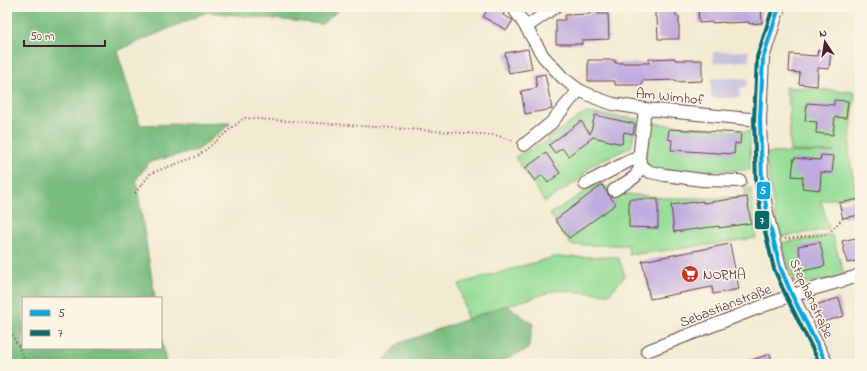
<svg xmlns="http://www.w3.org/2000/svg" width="867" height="371" viewBox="0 0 867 371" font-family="'Indie Flower',sans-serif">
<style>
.industrial{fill:#c4c0db}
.green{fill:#97de98;stroke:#707e62}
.forest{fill:#79bd80;stroke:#626e56}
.building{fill:#bfabde}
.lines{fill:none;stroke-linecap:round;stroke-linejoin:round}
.minor-casing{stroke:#633e44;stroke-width:14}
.path{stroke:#633e44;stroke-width:2;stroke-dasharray:1 3;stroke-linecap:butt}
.minor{stroke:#fff;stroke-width:12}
.bus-1-casing{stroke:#fcf5e5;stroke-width:7}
.bus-2-casing{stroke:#fcf5e5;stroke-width:7}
.bus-1{stroke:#04a6e5;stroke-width:4}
.bus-2{stroke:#076a6c;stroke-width:4}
.labels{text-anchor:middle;stroke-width:3.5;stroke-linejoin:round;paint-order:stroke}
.street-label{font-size:14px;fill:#4a1f2b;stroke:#fcf5e5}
.poi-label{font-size:14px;fill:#4a1f2b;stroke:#fcf5e5;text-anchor:start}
.line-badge{stroke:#fcf5e5;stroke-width:1.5}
.badge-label{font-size:11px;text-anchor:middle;font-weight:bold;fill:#fff}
</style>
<rect width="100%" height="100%" fill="#fcf5e5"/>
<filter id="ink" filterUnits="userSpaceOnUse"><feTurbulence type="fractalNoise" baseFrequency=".025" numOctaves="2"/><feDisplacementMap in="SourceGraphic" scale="8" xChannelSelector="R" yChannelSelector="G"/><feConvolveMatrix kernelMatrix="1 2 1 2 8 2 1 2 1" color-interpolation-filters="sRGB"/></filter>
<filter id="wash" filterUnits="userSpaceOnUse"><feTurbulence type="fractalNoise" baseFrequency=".012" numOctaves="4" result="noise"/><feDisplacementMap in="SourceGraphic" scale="16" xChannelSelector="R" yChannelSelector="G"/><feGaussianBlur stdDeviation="0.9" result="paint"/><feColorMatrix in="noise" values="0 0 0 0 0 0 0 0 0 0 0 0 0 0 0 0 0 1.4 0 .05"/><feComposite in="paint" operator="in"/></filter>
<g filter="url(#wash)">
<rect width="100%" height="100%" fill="#f2ebd1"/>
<!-- industrial -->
<g class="industrial">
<path d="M749,51V61L713,63V52Z"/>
<path d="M711,78H747V87L740,88V98H711Z"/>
</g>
<!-- green -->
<g class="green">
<path d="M785,87L855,92L849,152L856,195L821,201L829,229L780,237L774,210L765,153L835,152L790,151L789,103Z"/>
<path d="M585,113L638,119L631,147L593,164L580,179L545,202L515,157L547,141L561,157L546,139Z"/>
<path d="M650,123L751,132L750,170L661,171L644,165Z"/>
<path d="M599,183L617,193L664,198H705L746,197L745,189L751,188L756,238L708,245L629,255L628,245H571L550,214Z"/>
<path d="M832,235L845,277L795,284L781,243Z"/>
<path d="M554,257H618L625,276L609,294L556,290L467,319L459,284Z"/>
</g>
<!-- forest -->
<g class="forest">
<path d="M7,7H342L322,24L207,12L117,51L140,125L231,123L198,150L149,162L136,180L155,298H23V348H161V335L166,364H7Z"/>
<path d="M507,305L533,324L528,349L495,364H380L400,343Z"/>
</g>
<g id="blocks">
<!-- building -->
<g class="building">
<path d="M489,7H506V9L503,15L513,20L507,30L483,17Z"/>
<path d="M655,7H676V16H679V39H658L657,17H655Z"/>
<path d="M698,7H761L762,23L749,24V22L725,23V22L713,23V22L699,23Z"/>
<path d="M590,10H598V14H608L609,39L582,40V44H556V20H565V15L590,14Z"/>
<path d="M528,49L532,69L509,73L505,53Z"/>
<path d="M818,50L831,52L829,69L818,68L817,86L799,84L800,73L789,72L790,54L817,56Z"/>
<path d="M675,58V60H702V81L676,82V80L642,81V85H615V81H588V60H615V63H649V59Z"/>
<path d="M545,74L552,109L525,114L521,91L537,88L535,76Z"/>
<path d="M834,100L848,101L846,118L835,117L833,135L816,133L817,122L805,121L807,103L834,105Z"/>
<path d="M595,115L635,124L633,134L624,132L622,144L593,137L568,156L562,148L555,153L549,145L581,121L590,134Z"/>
<path d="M669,129L741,133L740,144L735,143L734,154L671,150L672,140L668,139Z"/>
<path d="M546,153L560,173L548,183L542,175L535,181L525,168Z"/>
<path d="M821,155L834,156L832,173L821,172L820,190L802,188L803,177L792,176L794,158L820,160Z"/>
<path d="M602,185L608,194L616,204L569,238L555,220Z"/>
<path d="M747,197L751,223L719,228V226L674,232L671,205L703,201V203Z"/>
<path d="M629,199H658V228L629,227Z"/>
<path d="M860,199V215L843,218L839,203Z"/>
<path d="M860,237V254L856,255L857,261L847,263L842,241Z"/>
<path d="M820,242L825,266L803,271L798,246Z"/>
<path d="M730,244L739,289L713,294L712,287L650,299L642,261Z"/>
<path d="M839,298L844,316L822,322L818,304Z"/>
<path d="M770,354L773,364H745V362Z"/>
</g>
</g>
</g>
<g filter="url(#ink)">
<use href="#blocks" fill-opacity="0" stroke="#633e44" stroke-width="1"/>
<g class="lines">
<!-- minor casing -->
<g class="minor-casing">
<g id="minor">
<path d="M513,7L526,27L543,56L563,78L579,90L596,98L613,104L645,109L760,120"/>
<path d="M779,7L763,58L760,120L762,182L768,218L780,267L792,295L827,364"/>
<path d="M526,27L555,7"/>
<path d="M645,109L639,158L641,166L650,172L665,175L702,180L740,181"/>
<path d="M524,145L551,123L579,90"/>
<path d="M585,184L629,161L639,158"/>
<path d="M614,190L635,177L641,166"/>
<path d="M647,351L750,311L792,295L855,277L860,274"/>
</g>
</g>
<!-- path -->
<g class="path">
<path d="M429,11L430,7"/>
<path d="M135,193L151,173L198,156L244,118L495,135L514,141"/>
<path d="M785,239L828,234L843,218"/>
<path d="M7,324L27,364"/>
</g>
<!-- minor -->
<use href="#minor" class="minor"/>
<!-- bus-1 casing -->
<g class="bus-1-casing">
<path id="bus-1" d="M779,7L763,58L760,120L762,182L768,218L780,267L792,295L827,364"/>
</g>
<!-- bus-2 casing -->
<g class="bus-2-casing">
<path id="bus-2" d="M773,7L757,57L754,120L756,183L762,219L774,269L787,298L820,364"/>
</g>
<!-- bus-1 -->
<use href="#bus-1" class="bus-1"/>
<!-- bus-2 -->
<use href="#bus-2" class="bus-2"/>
</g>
</g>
<!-- icons -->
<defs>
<g id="supermarket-disc" transform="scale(0.9)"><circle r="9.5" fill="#c8321e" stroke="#fcf5e5"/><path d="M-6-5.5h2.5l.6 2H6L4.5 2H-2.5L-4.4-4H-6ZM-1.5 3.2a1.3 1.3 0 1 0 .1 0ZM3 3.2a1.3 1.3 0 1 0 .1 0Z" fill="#fff"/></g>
</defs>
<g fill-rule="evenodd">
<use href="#supermarket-disc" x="690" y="274"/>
</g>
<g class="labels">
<!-- street labels -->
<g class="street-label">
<text transform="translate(670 96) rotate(6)" y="5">Am Wimhof</text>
<text transform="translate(812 298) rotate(65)" y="5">Stephanstraße</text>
<text transform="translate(725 305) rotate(-21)" y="5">Sebastianstraße</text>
</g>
<!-- poi labels -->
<g class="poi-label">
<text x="703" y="279">NORMA</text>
</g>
</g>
<g class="line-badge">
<rect x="756" y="181" width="15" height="19" rx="4" fill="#04a6e5"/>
<rect x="754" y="210" width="16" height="20" rx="4" fill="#076a6c"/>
</g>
<g class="badge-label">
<text x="763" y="194">5</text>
<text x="762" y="224">7</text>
</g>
<!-- margin -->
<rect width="867" height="371" fill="none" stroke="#fcf5e5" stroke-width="24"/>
<!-- legend -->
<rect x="22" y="297" width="140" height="52" fill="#fcf5e5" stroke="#b59f9b"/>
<rect x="30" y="310" width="20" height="6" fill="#04a6e5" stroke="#b59f9b"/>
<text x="58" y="317" font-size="12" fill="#4a1f2b">5</text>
<rect x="30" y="330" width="20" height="6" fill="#076a6c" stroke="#b59f9b"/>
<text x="58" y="337" font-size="12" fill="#4a1f2b">7</text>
<!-- north arrow -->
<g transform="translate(825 42) rotate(348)" stroke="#fcf5e5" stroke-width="3" paint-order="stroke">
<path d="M0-3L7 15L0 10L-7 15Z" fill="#4a1f2b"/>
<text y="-6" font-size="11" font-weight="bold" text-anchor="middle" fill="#4a1f2b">N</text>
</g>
<!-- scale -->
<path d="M24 40v6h81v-6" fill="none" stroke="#4a1f2b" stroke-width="2"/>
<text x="30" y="40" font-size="12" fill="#4a1f2b" stroke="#fcf5e5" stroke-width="3" paint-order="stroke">50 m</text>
</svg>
